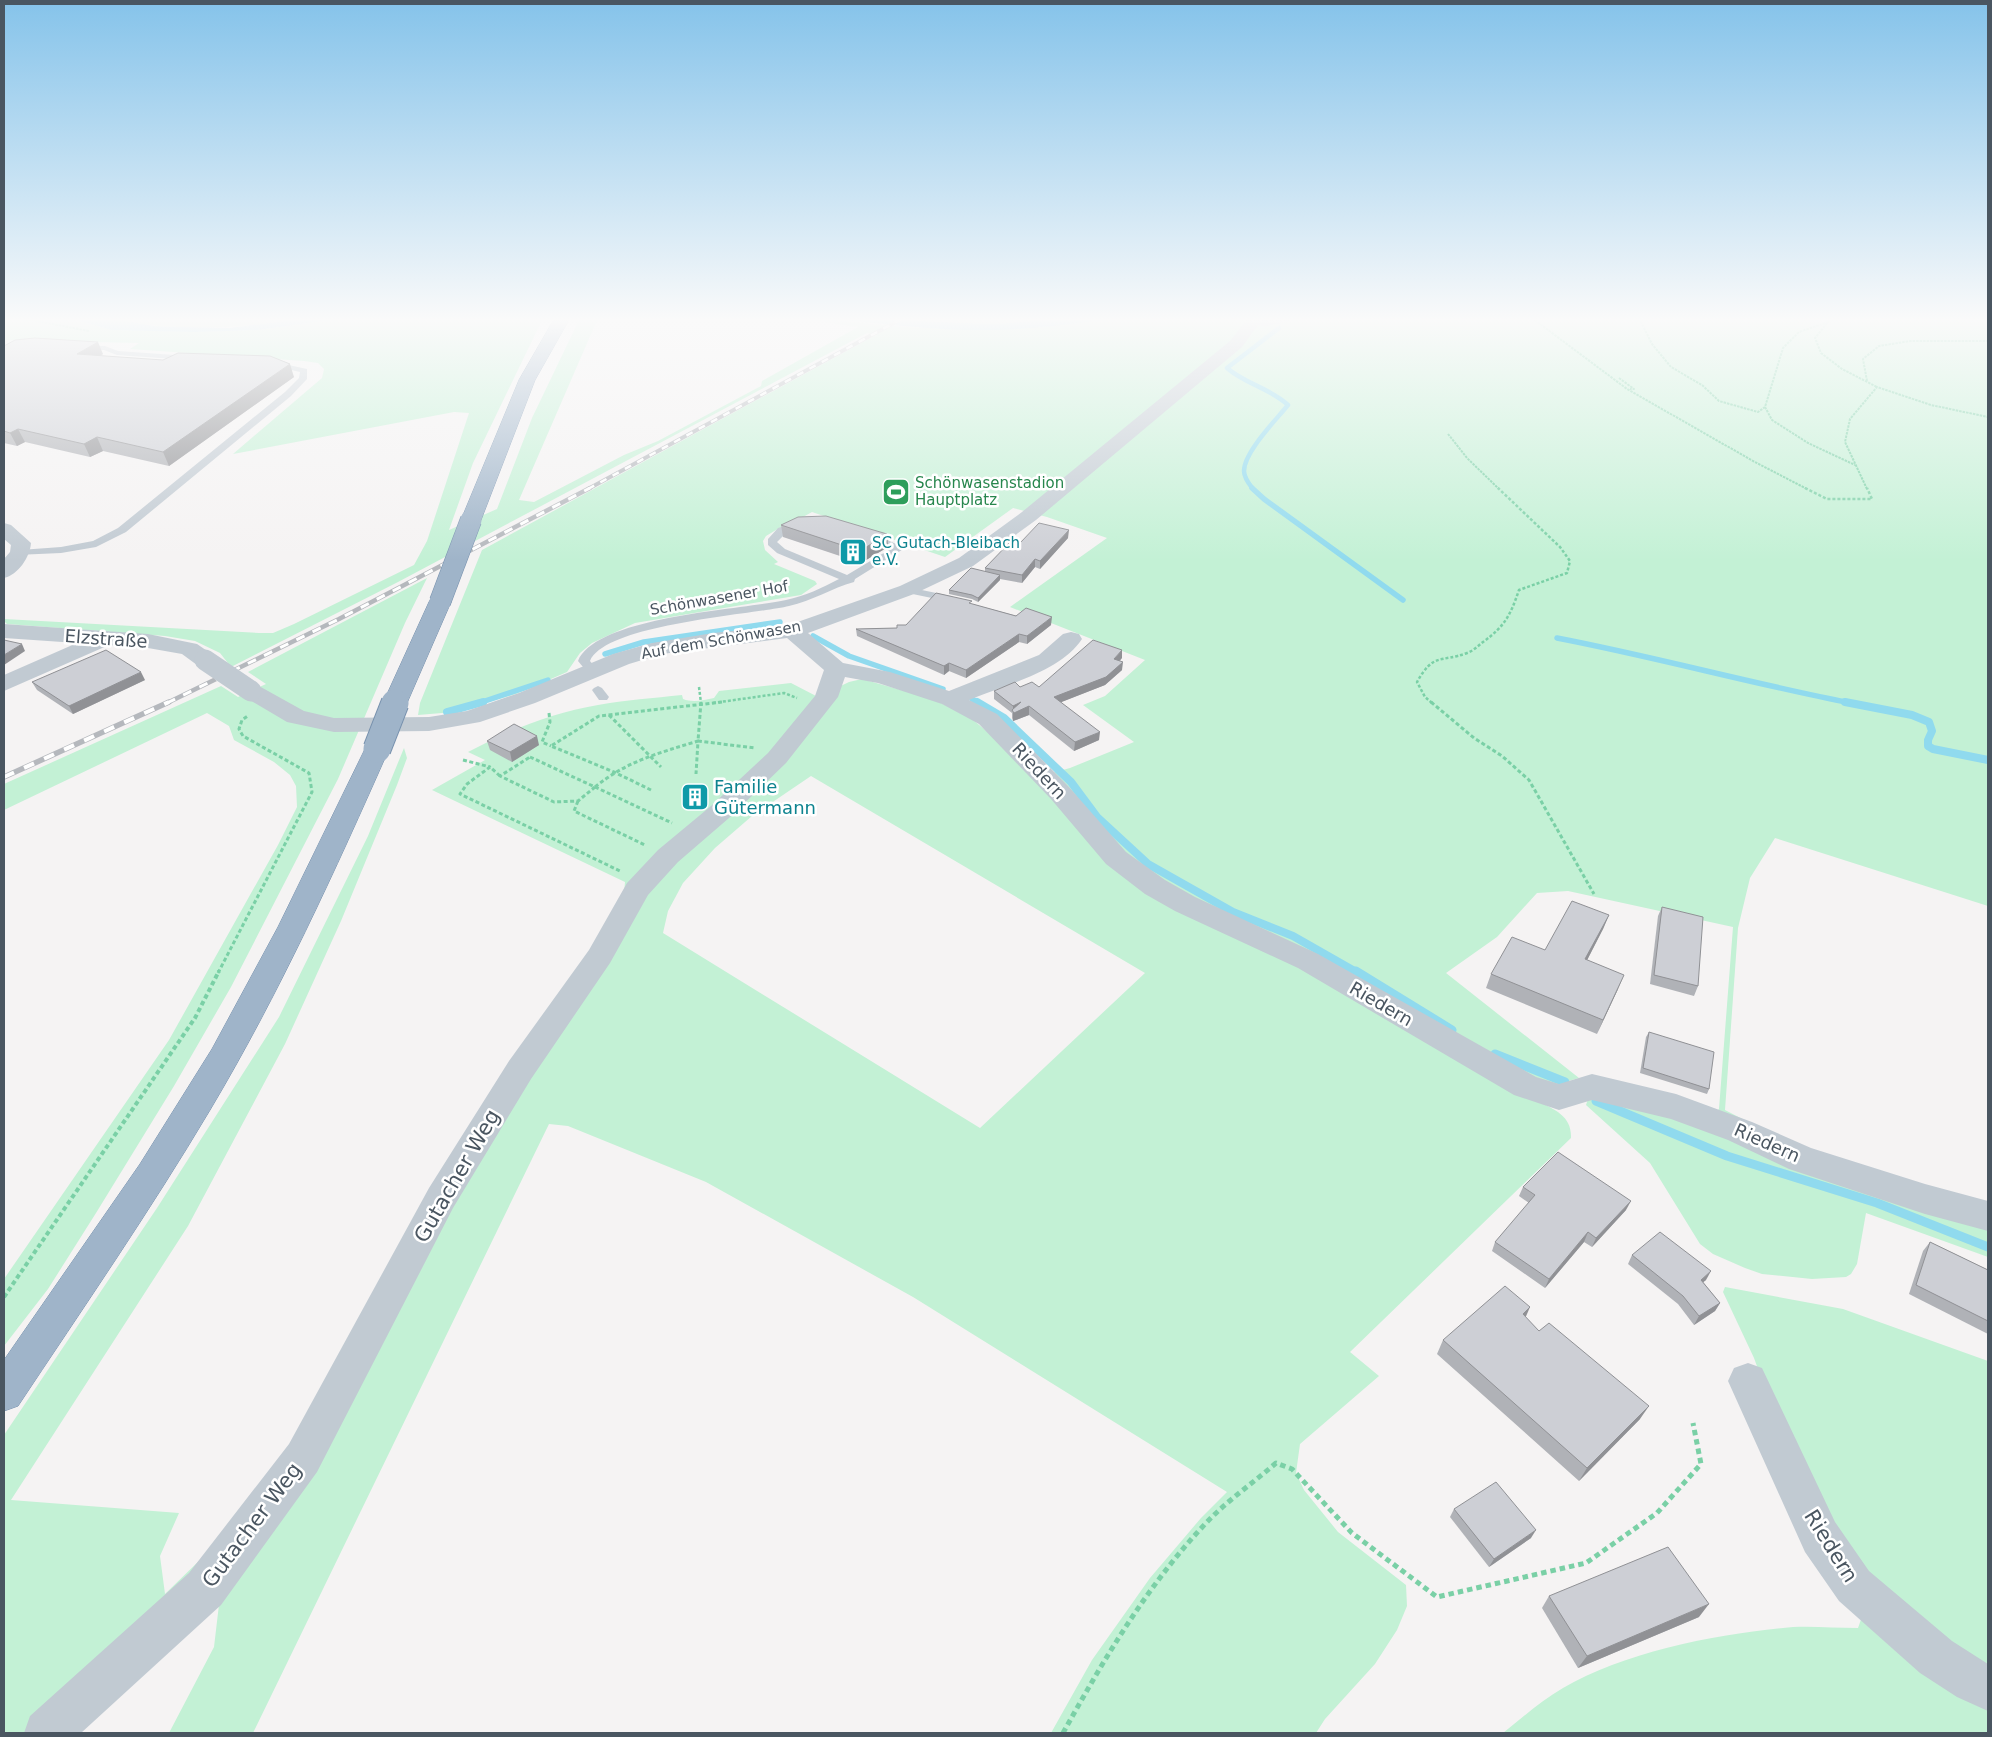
<svg xmlns="http://www.w3.org/2000/svg" width="1992" height="1737" viewBox="0 0 1992 1737" font-family="'DejaVu Sans',sans-serif">
<style>
.green{fill:#c3f1d5;fill-rule:evenodd}
.water{fill:#90daee}
.lines{fill:none;stroke-linecap:round;stroke-linejoin:round}
.stream-far3{stroke:#90daee;stroke-width:4.5}
.stream-far2{stroke:#90daee;stroke-width:5.5}
.stream-far1{stroke:#90daee;stroke-width:8}
.stream{stroke:#90daee;stroke-width:9}
.trunk-casing{stroke:#7690ad;stroke-width:1}
.path-far4{stroke:#7ad0a6;stroke-width:2;stroke-dasharray:2.5 1;stroke-linecap:butt}
.path-far3{stroke:#7ad0a6;stroke-width:2.5;stroke-dasharray:3 2;stroke-linecap:butt}
.path-far2{stroke:#7ad0a6;stroke-width:3;stroke-dasharray:4 2.5;stroke-linecap:butt}
.path-far1{stroke:#7ad0a6;stroke-width:4;stroke-dasharray:4.5 3;stroke-linecap:butt}
.path{stroke:#7ad0a6;stroke-width:5;stroke-dasharray:5.5 4;stroke-linecap:butt}
.service{fill:#c1cad2;fill-rule:evenodd}
.minor{fill:#c1cad2;fill-rule:evenodd}
.trunk{fill:#9fb4c9;fill-rule:evenodd}
.rail-far2-casing{stroke:#b5b8bd;stroke-width:4}
.rail-far1-casing{stroke:#b5b8bd;stroke-width:4.5}
.rail-casing{stroke:#b5b8bd;stroke-width:5.5}
.rail-far2{stroke:#fff;stroke-width:2.5;stroke-dasharray:7;stroke-linecap:butt}
.rail-far1{stroke:#fff;stroke-width:3;stroke-dasharray:9;stroke-linecap:butt}
.rail{stroke:#fff;stroke-width:4;stroke-dasharray:11;stroke-linecap:butt}
.trunk-bridge-far1-casing{stroke:#7690ad;stroke-width:22;stroke-linecap:butt}
.trunk-bridge-casing{stroke:#7690ad;stroke-width:29;stroke-linecap:butt}
.minor-bridge{stroke:#c1cad2;stroke-width:21}
.trunk-bridge-far1{stroke:#9fb4c9;stroke-width:21}
.trunk-bridge{stroke:#9fb4c9;stroke-width:27}
.wall{fill:#b0b2b7}
.shaded-wall{fill:#909195}
.building{fill:#cdcfd5;stroke:#909195}
.labels{text-anchor:middle;stroke-width:5;stroke-linejoin:round;paint-order:stroke}
.far-leisure-label{font-size:15px;fill:#27864d;stroke:#fff;text-anchor:start}
.far-culture-label{font-size:15px;fill:#0d838f;stroke:#fff;text-anchor:start}
.far-street-label{font-size:15px;fill:#4a5661;stroke:#fff}
.street-label{font-size:18px;fill:#4a5661;stroke:#fff}
.culture-label{font-size:18px;fill:#0d838f;stroke:#fff;text-anchor:start}
.near-street-label{font-size:21px;fill:#4a5661;stroke:#fff}
</style>
<rect width="100%" height="100%" fill="#f5f3f3"/>
<!-- green -->
<g class="green">
<path d="M4,318H69L112,330L194,332L257,330L346,318H543L473,463L449,530L497,509L532,418L580,318H598L519,500L534,502L624,455L658,441L761,386L762,381L858,327L796,318C835,318 869,325 906,327C978,331 1048,327 1120,318H1988V906L1775,838L1750,878L1738,928L1725,1110L1783,1140L1965,1203L1988,1208V1257L1866,1213L1857,1264L1851,1274L1846,1277L1812,1279L1762,1274L1745,1268L1713,1254L1700,1244L1650,1163L1586,1105L1588,1099L1707,1122L1719,1109L1733,927L1568,891L1537,893L1497,937L1446,973L1579,1078L1554,1085L1538,1101C1555,1110 1572,1116 1571,1138L1350,1352L1379,1376L1300,1444L1296,1473L1304,1490L1338,1532L1406,1585L1407,1606L1397,1630L1375,1664L1325,1719L1316,1733H1051L1092,1660L1150,1578L1201,1518L1227,1492L913,1297L706,1182L568,1126L549,1124L253,1733H169L214,1647L220,1596L122,1684L74,1733H4V1435L157,1208L279,1017L368,836L404,748L407,758L397,785L341,921L285,1044L188,1226L11,1500L179,1513L160,1556L165,1594L243,1518L281,1461L588,958L624,894L625,882L432,790L485,760L468,752C509,730 552,713 598,705C625,700 654,698 682,695L683,699C693,703 704,700 714,698L719,691L791,683L818,697L849,682L862,679L933,699L972,719L990,734L1033,778L1070,768L1134,742L1083,705L1105,696L1145,660L1010,607L1107,538L1047,517L1013,508L945,557L812,512L794,522L791,521L766,536L763,541L765,550L778,562L774,564L815,581L817,584L801,595L635,623L592,643L580,653L567,672L516,694L454,712L418,715L420,703L482,550L876,335L867,333L398,582L231,667L220,653L195,641L165,636L7,624L4,621V619L259,633H273L294,624L414,565L427,541L469,413L454,412L233,454L322,378L324,369L318,363L304,361L130,349L139,343L4,340ZM811,776L1145,973L980,1128L663,933L668,911L683,883L715,848L752,816Z"/>
<path d="M110,318H307C241,328 176,333 110,318Z"/>
<path d="M909,318H1073L993,324L906,320Z"/>
<path d="M427,578L405,623L338,779L231,987L174,1086L96,1213L48,1289L4,1346V1279L169,1040L278,845L297,807L296,786L290,775L274,762L234,740L229,726L207,713L4,810V784L221,686L238,697L266,684L248,672Z"/>
<path d="M1725,1287L1843,1309L1988,1361V1733H1503C1522,1718 1542,1700 1563,1688C1626,1651 1721,1633 1793,1627C1814,1626 1836,1628 1858,1628L1864,1611L1766,1391L1754,1358L1723,1292Z"/>
</g>
<!-- water -->
<g class="water">
<path d="M69,318H110L154,326L172,327L230,328L307,318H346L257,330L194,332L112,330Z"/>
<path d="M829,318H891L920,321L993,324L1073,318H1120C1085,322 1051,327 1017,329C954,333 891,325 829,318Z"/>
</g>
<g class="lines">
<!-- stream-far3 -->
<path class="stream-far3" d="M1253,489C1249,484 1244,478 1244,471C1244,452 1276,420 1288,405C1270,388 1245,384 1227,368L1279,328"/>
<!-- stream-far2 -->
<g class="stream-far2">
<path d="M1252,488L1264,499L1403,600"/>
<path d="M813,636L849,656L943,689"/>
<path d="M1557,638C1656,657 1753,684 1851,703"/>
<path d="M605,654L644,642L780,622"/>
<path d="M972,699L979,703"/>
<path d="M479,703L548,680"/>
</g>
<!-- stream-far1 -->
<g class="stream-far1">
<path d="M977,702L1004,718L1071,782L1097,817L1148,864L1233,912L1293,936L1358,973"/>
<path d="M1845,702L1912,715L1929,722L1932,731L1928,740V746L1933,749L1988,760"/>
<path d="M447,712L483,702"/>
</g>
<!-- stream -->
<g class="stream">
<path d="M1356,971L1452,1030"/>
<path d="M1495,1054L1565,1082"/>
<path d="M1596,1101L1727,1156L1877,1203L1988,1247"/>
</g>
<!-- trunk casing -->
<g class="trunk-casing">
<g id="trunk">
<path d="M555,318H570L535,380L481,520L478,524L471,526L464,524L461,520L519,380Z"/>
<path d="M440,596L448,597L451,602L407,703L403,708L395,710L387,708L383,703L429,602L432,597Z"/>
<path d="M377,742L386,744L389,749C335,871 279,994 210,1110C150,1211 83,1308 18,1406L4,1411V1360L140,1164L212,1049L278,927L365,749L368,744Z"/>
</g>
</g>
<!-- path-far4 -->
<g class="path-far4">
<path d="M21,318L89,331"/>
<path d="M1532,318L1627,389L1753,461L1807,489"/>
<path d="M1642,318L1641,322L1652,344L1671,367L1702,385L1719,401L1758,412L1765,407L1783,348L1799,332L1828,322"/>
<path d="M1836,318L1828,322L1815,338L1821,353L1842,369L1877,387"/>
<path d="M1619,378L1634,389H1630"/>
<path d="M1867,381L1863,359L1879,346L1910,341H1988"/>
<path d="M1765,407L1772,420L1808,443L1855,465"/>
<path d="M1448,434L1467,458L1499,489"/>
<path d="M1867,489L1845,442L1850,419L1877,387L1931,405L1988,417"/>
</g>
<!-- path-far3 -->
<g class="path-far3">
<path d="M1805,488L1827,499H1872L1867,488"/>
<path d="M699,687L701,703"/>
<path d="M713,703L784,693L797,698"/>
<path d="M1432,703L1425,697L1417,682C1434,652 1440,663 1467,653C1473,651 1478,646 1483,642C1505,626 1510,616 1519,590L1567,573L1570,561L1560,547L1498,488"/>
</g>
<!-- path-far2 -->
<g class="path-far2">
<path d="M701,702L698,741L755,748"/>
<path d="M1431,702L1474,738L1502,756L1529,780L1594,894"/>
<path d="M549,713L550,722L542,742L551,746"/>
<path d="M609,715L661,767"/>
<path d="M530,757L595,787L578,801L554,802L500,776Z"/>
<path d="M463,760L490,767"/>
<path d="M500,776L490,767L467,784L460,794L620,871"/>
<path d="M595,787L672,823"/>
<path d="M595,787C627,761 659,753 698,741L696,774"/>
<path d="M651,790L614,772L551,746L599,716L722,702"/>
<path d="M578,801L574,811L645,845"/>
<path d="M218,973L312,792L309,773L243,736L239,729L242,720L249,715"/>
</g>
<!-- path-far1 -->
<path class="path-far1" d="M4,1297L195,1018L219,971"/>
<!-- path -->
<path class="path" d="M1063,1733C1104,1659 1148,1584 1207,1522C1228,1500 1253,1483 1276,1463L1292,1469L1352,1533L1437,1597L1586,1563L1657,1513L1701,1464L1693,1423"/>
<!-- service -->
<g class="service">
<path d="M79,345L105,346L118,351L189,356L193,358L189,360L117,355L104,350L79,349Z"/>
<path d="M270,361L307,369V379L291,396L126,532L96,547L61,553L16,555V551L20,550L61,547L93,541L118,528L285,392L299,378L300,372L270,365Z"/>
<path d="M798,521L801,522V526L786,533L777,542L785,549L847,575L892,548L866,538V534H874L905,548L855,579L854,582C832,588 812,601 789,606C751,615 606,624 590,661L598,671L596,673H588L578,661C597,616 742,610 786,600C805,596 822,588 839,579L777,553L768,545V539L778,528Z"/>
<path d="M907,587L951,596L956,599L951,602L903,592L902,590L903,588Z"/>
<path d="M598,686L602,688L609,697L607,700H599L592,690L594,688Z"/>
</g>
<!-- minor -->
<g class="minor">
<path d="M1248,318H1294L1291,321L1267,326L1258,325L1242,347L1036,520L973,566L914,594L808,633L843,663L890,672L949,691L1039,655L1063,634L1071,632L1079,634L1082,639C1060,672 1005,685 969,700L997,714L1069,787L1126,852L1165,880L1195,897L1318,954L1536,1077L1559,1084L1592,1074L1676,1094L1752,1122L1811,1148L1925,1184L1988,1201V1231L1925,1214L1789,1169L1728,1140L1671,1119L1592,1100L1559,1110L1514,1095L1298,968L1175,911L1145,894L1106,864L1051,799L979,724L942,704L878,683L845,677L838,697L786,763L729,818L678,862L648,895L610,963L531,1079L453,1208L317,1472L221,1605L81,1733H24L30,1716L189,1573L289,1444L429,1188L509,1061L589,950L627,883L658,850L711,806L768,753L815,696L824,670L787,638L662,654L629,664L535,703L480,722L429,731L334,732L287,722L243,696L239,691L243,686L251,684L259,686L304,711L334,718L429,717L467,711L519,693L613,654L652,643L713,633L789,625L900,586L959,558L1022,512L1230,341Z"/>
<path d="M4,523L11,525L31,543C30,557 18,575 4,578V559L10,552L11,545L4,539Z"/>
<path d="M4,624L148,634L197,644L213,655L216,660L213,665L205,667L197,665L182,654L148,648L109,645L4,691V675L77,643L4,638Z"/>
<path d="M1748,1363L1762,1368L1835,1522L1869,1571L1952,1641L1988,1664V1711L1957,1697L1920,1673L1839,1601L1805,1552L1728,1381L1734,1368Z"/>
</g>
<!-- trunk -->
<use href="#trunk" class="trunk"/>
<!-- rail-far2 casing -->
<g class="rail-far2-casing">
<path id="rail-far2" d="M588,489L903,318"/>
</g>
<!-- rail-far1 casing -->
<g class="rail-far1-casing">
<path id="rail-far1" d="M167,703L339,619L590,488"/>
</g>
<!-- rail casing -->
<g class="rail-casing">
<path id="rail" d="M4,777L169,702"/>
</g>
<!-- rail-far2 -->
<use href="#rail-far2" class="rail-far2"/>
<!-- rail-far1 -->
<use href="#rail-far1" class="rail-far1"/>
<!-- rail -->
<use href="#rail" class="rail"/>
<!-- trunk-bridge-far1 casing -->
<g class="trunk-bridge-far1-casing">
<path id="trunk-bridge-far1" d="M440,602L471,520"/>
</g>
<!-- trunk-bridge casing -->
<g class="trunk-bridge-casing">
<path id="trunk-bridge" d="M377,749L395,703"/>
</g>
<!-- minor-bridge -->
<path class="minor-bridge" d="M205,660L251,691"/>
<!-- trunk-bridge-far1 -->
<use href="#trunk-bridge-far1" class="trunk-bridge-far1"/>
<!-- trunk-bridge -->
<use href="#trunk-bridge" class="trunk-bridge"/>
</g>
<!-- wall -->
<g class="wall">
<path d="M4,346L103,354L101,356L294,377L169,466L103,451L90,457L25,442L17,446L4,443Z"/>
<path d="M781,525L887,534L888,547L861,563L783,537Z"/>
<path d="M1068,538L1040,569L1035,567L1022,583L1000,579V580L978,602L972,599L949,594V590L985,572V568L1021,542Z"/>
<path d="M972,604L1051,625L1027,644L1019,642L966,678L949,671L944,675L857,636L856,629L897,628Z"/>
<path d="M1122,658L1120,661L1122,670L1105,685L1061,702L1099,740L1074,751L1029,715L1013,721L1012,718V713L994,699V691L1020,687H1039Z"/>
<path d="M145,680L73,714L37,690L32,682Z"/>
<path d="M487,741L539,745L512,762L490,750Z"/>
<path d="M1662,907L1698,986L1694,996L1650,984L1658,916Z"/>
<path d="M1609,915L1603,929L1587,960L1618,989L1597,1034L1486,988L1491,974L1545,950Z"/>
<path d="M1649,1032L1709,1089L1707,1094L1640,1073L1646,1037Z"/>
<path d="M1523,1187L1626,1210L1592,1247L1584,1242L1545,1288L1492,1251L1495,1242L1529,1203L1519,1196Z"/>
<path d="M1930,1242L1988,1270V1334L1909,1294L1923,1251Z"/>
<path d="M1632,1255L1706,1280L1703,1282L1720,1303L1715,1311L1694,1325L1678,1304L1628,1264Z"/>
<path d="M1525,1317L1539,1331L1640,1419L1579,1481L1437,1354L1443,1340Z"/>
<path d="M1454,1509L1531,1538L1489,1567L1450,1517Z"/>
<path d="M1549,1596L1699,1617L1578,1668L1542,1608Z"/>
</g>
<!-- shaded-wall -->
<g class="shaded-wall">
<path d="M98,342L103,354L83,366L77,354Z"/>
<path d="M290,364L294,377L169,466L163,452Z"/>
<path d="M18,429L25,442L17,446L10,433Z"/>
<path d="M97,437L103,451L90,457L84,444Z"/>
<path d="M1069,530L1068,538L1040,569V561Z"/>
<path d="M887,534L888,547L861,563L860,551Z"/>
<path d="M1035,559V567L1022,583V575Z"/>
<path d="M1000,575V580L978,602V598Z"/>
<path d="M1052,617L1051,625L1027,644V636Z"/>
<path d="M1019,634V642L966,678V670Z"/>
<path d="M22,644L25,651L4,665V655Z"/>
<path d="M1122,650V658L1113,667L1114,659Z"/>
<path d="M1123,662L1122,670L1105,685L1054,705V697Z"/>
<path d="M949,663V671L944,675V666Z"/>
<path d="M141,672L145,680L73,714L69,706Z"/>
<path d="M1021,702L1029,706V715L1013,721V706Z"/>
<path d="M1100,732L1099,740L1074,751L1075,742Z"/>
<path d="M537,736L539,745L512,762L510,752Z"/>
<path d="M1609,915L1603,929L1580,974L1585,959Z"/>
<path d="M1624,975L1618,989L1597,1034L1603,1020Z"/>
<path d="M1631,1201L1626,1210L1592,1247L1596,1238Z"/>
<path d="M1588,1232L1584,1242L1545,1288L1549,1279Z"/>
<path d="M1711,1271L1706,1280L1696,1288L1701,1280Z"/>
<path d="M1720,1303L1715,1311L1694,1325L1699,1316Z"/>
<path d="M1530,1307L1524,1321L1523,1314Z"/>
<path d="M1649,1406L1640,1419L1579,1481L1587,1468Z"/>
<path d="M1536,1530L1531,1538L1489,1567L1494,1559Z"/>
<path d="M1709,1604L1699,1617L1578,1668L1587,1656Z"/>
</g>
<!-- building -->
<g class="building">
<path d="M35,338L98,342L77,354L163,360L178,353L270,356L290,364L163,452L97,437L84,444L18,429L10,433L4,431V346L15,340Z"/>
<path d="M826,516L887,534L860,551L781,525L798,517Z"/>
<path d="M1039,523L1069,530L1040,561L1035,559L1022,575L985,568L1012,540L1021,542Z"/>
<path d="M971,568L1000,575L978,598L972,595L949,590Z"/>
<path d="M936,593L972,601L969,603L1016,616L1026,608L1052,617L1027,636L1019,634L966,670L949,663L944,666L856,629L897,628V625H906Z"/>
<path d="M4,640L22,644L4,655Z"/>
<path d="M1093,640L1122,650L1114,659L1123,662L1106,677L1054,697L1100,732L1075,742L1029,706L1014,713L1012,710L1021,702L1013,706L994,691L1015,682L1020,687L1032,682L1039,687Z"/>
<path d="M106,650L141,672L69,706L32,682Z"/>
<path d="M514,724L537,736L510,752L487,741Z"/>
<path d="M1572,901L1609,915L1585,959L1624,975L1603,1020L1491,974L1512,937L1545,950Z"/>
<path d="M1662,907L1703,917L1698,986L1654,975Z"/>
<path d="M1649,1032L1714,1052L1709,1089L1643,1068Z"/>
<path d="M1558,1152L1631,1201L1596,1238L1588,1232L1549,1279L1495,1242L1535,1195L1523,1187Z"/>
<path d="M1660,1232L1711,1271L1701,1280L1720,1303L1699,1316L1683,1296L1632,1255Z"/>
<path d="M1930,1242L1988,1270V1321L1916,1285Z"/>
<path d="M1505,1286L1530,1307L1523,1314L1539,1331L1549,1323L1649,1406L1587,1468L1443,1340Z"/>
<path d="M1496,1482L1536,1530L1494,1559L1454,1509Z"/>
<path d="M1668,1547L1709,1604L1587,1656L1549,1596Z"/>
</g>
<!-- sky -->
<linearGradient id="sky" x2="0" y2="1"><stop stop-color="#85c3ea"/><stop offset="0.57" stop-color="#fafafa"/><stop offset="1" stop-color="#fafafa" stop-opacity="0"/></linearGradient>
<rect width="1992" height="561" fill="url(#sky)"/>
<!-- icons -->
<defs>
<g id="stadium-square" transform="scale(1.4375)"><rect x="-9" y="-9" width="18" height="18" rx="4" fill="#2e9e5b" stroke="#fff"/><path d="M0-5a6.5 5 0 1 0 0 10a6.5 5 0 1 0 0-10ZM-3.5-1.8h7v3.6h-7Z" fill="#fff"/></g>
<g id="building-square" transform="scale(1.4375)"><rect x="-9" y="-9" width="18" height="18" rx="4" fill="#0f9aa8" stroke="#fff"/><path d="M-4-6H4V6H1V3H-1V6H-4ZM-2.5-4.3h1.7v1.8h-1.7ZM.8-4.3h1.7v1.8H.8ZM-2.5-1h1.7V.8h-1.7ZM.8-1h1.7V.8H.8Z" fill="#fff"/></g>
</defs>
<g fill-rule="evenodd">
<use href="#stadium-square" x="896" y="492"/>
<use href="#building-square" x="853" y="552"/>
<use href="#building-square" x="695" y="797"/>
</g>
<g class="labels">
<!-- far-leisure labels -->
<g class="far-leisure-label">
<text x="915" y="488">Schönwasenstadion<tspan x="915" dy="17">Hauptplatz</tspan></text>
</g>
<!-- far-culture labels -->
<g class="far-culture-label">
<text x="872" y="548">SC Gutach-Bleibach<tspan x="872" dy="17">e.V.</tspan></text>
</g>
<!-- far-street labels -->
<g class="far-street-label">
<text transform="translate(719 598) rotate(-10)" y="5">Schönwasener Hof</text>
<text transform="translate(721 640) rotate(-10)" y="5">Auf dem Schönwasen</text>
</g>
<!-- street labels -->
<g class="street-label">
<text transform="translate(106 639) rotate(4)" y="6">Elzstraße</text>
<text transform="translate(1039 771) rotate(47)" y="6">Riedern</text>
<text transform="translate(1381 1004) rotate(30)" y="6">Riedern</text>
<text transform="translate(1767 1143) rotate(24)" y="6">Riedern</text>
</g>
<!-- culture labels -->
<g class="culture-label">
<text x="714" y="793">Familie<tspan x="714" dy="21">Gütermann</tspan></text>
</g>
<!-- near-street labels -->
<g class="near-street-label">
<text transform="translate(457 1176) rotate(-60)" y="7">Gutacher Weg</text>
<text transform="translate(252 1525) rotate(-53)" y="7">Gutacher Weg</text>
<text transform="translate(1831 1546) rotate(58)" y="7">Riedern</text>
</g>
</g>
<!-- border -->
<rect width="1992" height="1737" fill="none" stroke="#4a5661" stroke-width="10"/>
</svg>
